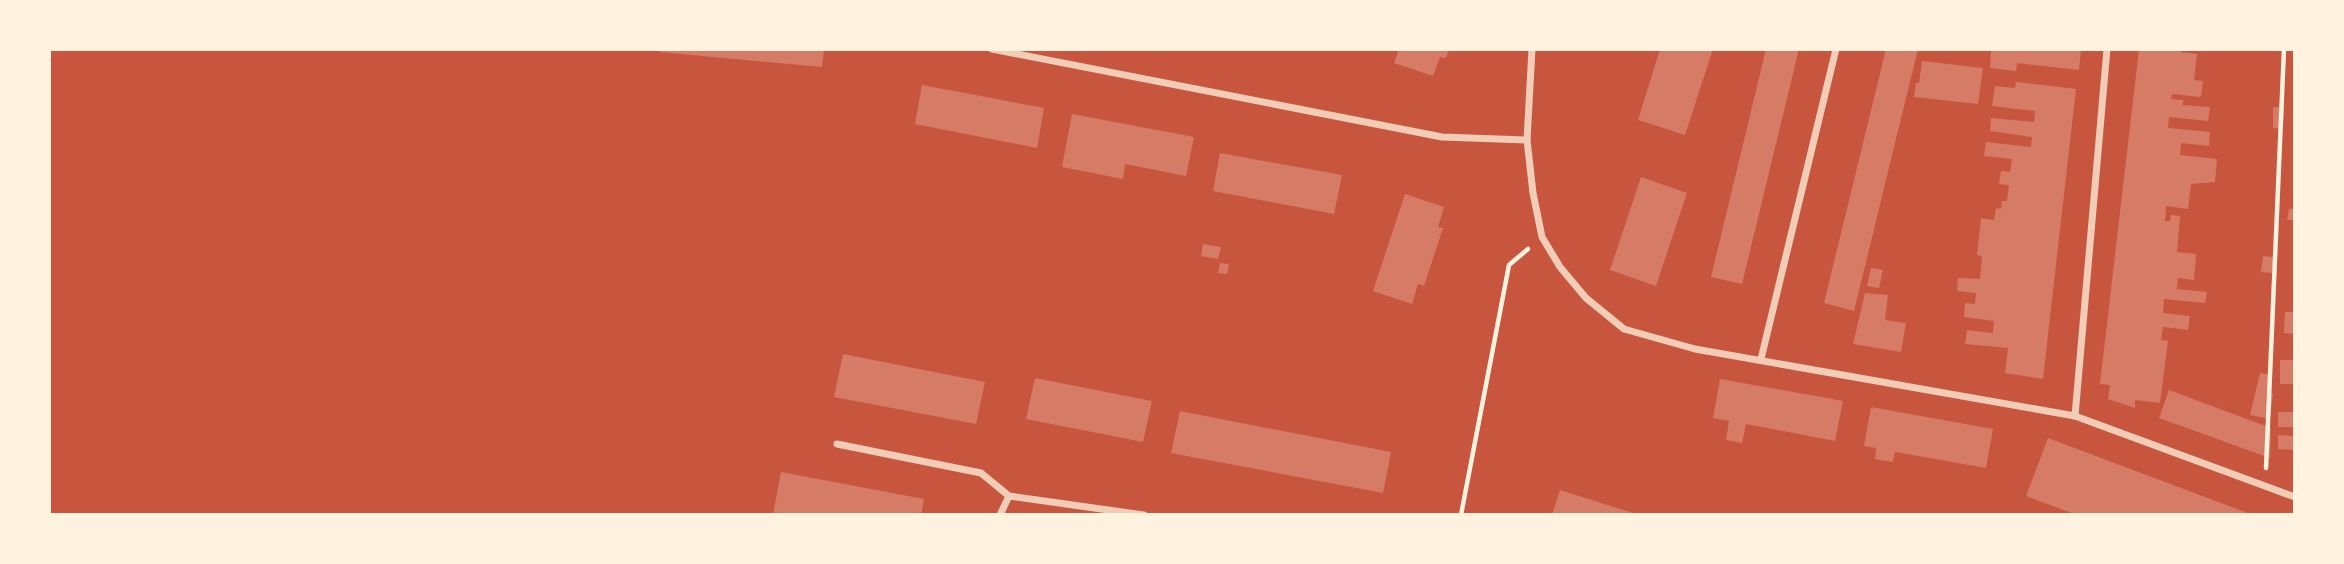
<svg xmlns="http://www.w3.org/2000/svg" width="2344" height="564" viewBox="0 0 2344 564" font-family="Rubik,sans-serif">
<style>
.building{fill:#d67c66}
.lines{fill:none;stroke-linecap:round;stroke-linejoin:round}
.path{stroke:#fff3e0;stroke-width:4.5}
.minor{stroke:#f1ccb7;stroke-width:7}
</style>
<rect width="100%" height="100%" fill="#c8553d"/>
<!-- building -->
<g class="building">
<path d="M660,49H824L822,67L660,52Z"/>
<path d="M1399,49H1449L1446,58L1440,57L1433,76L1394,63Z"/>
<path d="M1660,49H1713L1685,135L1638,120Z"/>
<path d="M1766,49H1799L1742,284L1711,277Z"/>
<path d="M1886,49H1918L1854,311L1824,303Z"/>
<path d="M1991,49H2081L2079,70L2017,63L2016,71L1990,68Z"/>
<path d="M2139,49H2181V52L2197,54L2194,80L2203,81L2201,97L2172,94L2171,99L2184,100L2182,105L2210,107L2208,121L2169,117L2168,128L2210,132L2209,146L2181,143L2180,155L2217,159L2215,182L2191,184L2188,209L2166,206L2165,221H2170L2171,215L2180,216L2177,252L2196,254L2194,280L2178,278L2177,289L2207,292L2205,303L2164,299L2163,313L2190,316L2188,330L2163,327L2161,340L2168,341L2160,403L2135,400V408L2108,399L2110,385L2100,384Z"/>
<path d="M1922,61L1983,68L1978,104L1914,97L1916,83H1919Z"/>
<path d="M2016,82L2076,89L2043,379L2005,373L2008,348L1965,344L1967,330L1993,333L1994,321L1964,317L1965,303L1975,304L1976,293L1957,291L1958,278L1980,279L1982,256L1977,255L1981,218L1994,220L1996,208L2001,209L2002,201H2007L2009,185L1999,184L2001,171L2010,172L2012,159L1984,156L1986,142L2031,147L2032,137L1990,131L1991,118L2034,122L2035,111L1992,106L1995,86L2015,88Z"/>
<path d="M922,85L1044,108L1037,148L915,124Z"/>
<path d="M2273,107H2284L2283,129L2273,128Z"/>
<path d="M1072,114L1194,137L1186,176L1125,164L1123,179L1062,167Z"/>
<path d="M1220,153L1342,175L1334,214L1213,191Z"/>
<path d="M1641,177L1687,193L1656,286L1610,270Z"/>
<path d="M1405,194L1444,207L1438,227L1443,228L1424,286L1418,284L1412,304L1373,291Z"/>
<path d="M2289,209H2295V220H2287Z"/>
<path d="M1203,244L1221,247L1218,259L1201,256Z"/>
<path d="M2263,256L2274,257L2272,273L2261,272Z"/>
<path d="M1220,263L1229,264L1227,274L1218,273Z"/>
<path d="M1871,268L1883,270L1879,288L1867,286Z"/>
<path d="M1865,293L1888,295L1885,320L1906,323L1901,352L1853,344Z"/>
<path d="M2285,312H2295V334L2284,333Z"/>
<path d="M843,354L985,382L976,424L834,397Z"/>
<rect x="2280" y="360" width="15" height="24"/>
<path d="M2260,373L2271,375L2268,393L2273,394L2270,419L2250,415Z"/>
<path d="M1035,378L1152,401L1143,442L1026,419Z"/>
<path d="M1720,379L1843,401L1835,441L1746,424L1742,443L1726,440L1729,421L1713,418Z"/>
<path d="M2169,390L2271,428L2270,458L2159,418Z"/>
<path d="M1871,407L1993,429L1986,468L1895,452L1893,462L1875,459L1876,448L1864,446Z"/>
<path d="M1180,411L1391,452L1383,493L1171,453Z"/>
<rect x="2278" y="412" width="17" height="15"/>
<path d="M2278,435L2295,436V450L2278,449Z"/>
<path d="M2048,438L2253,515H2077L2026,496Z"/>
<path d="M781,472L924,499L921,515L773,514Z"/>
<path d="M1560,490L1636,514V515H1552Z"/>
</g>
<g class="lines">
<!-- path -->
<g class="path">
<path d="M2266,468L2284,49"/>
<path d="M1461,515L1509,265L1528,249"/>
</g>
<!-- minor -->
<g class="minor">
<path d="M992,49L1442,137L1527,140"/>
<path d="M1532,49L1527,140L1533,193L1542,237L1560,267L1586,298L1624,329L1695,349L2075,416L2295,497"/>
<path d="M1761,359L1836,49"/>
<path d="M2075,416L2107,49"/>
<path d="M837,444L981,473L1009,496"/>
<path d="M1000,515L1009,496L1144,515"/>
</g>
</g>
<!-- border -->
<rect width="2344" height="564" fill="none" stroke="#fff3e0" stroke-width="102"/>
</svg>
